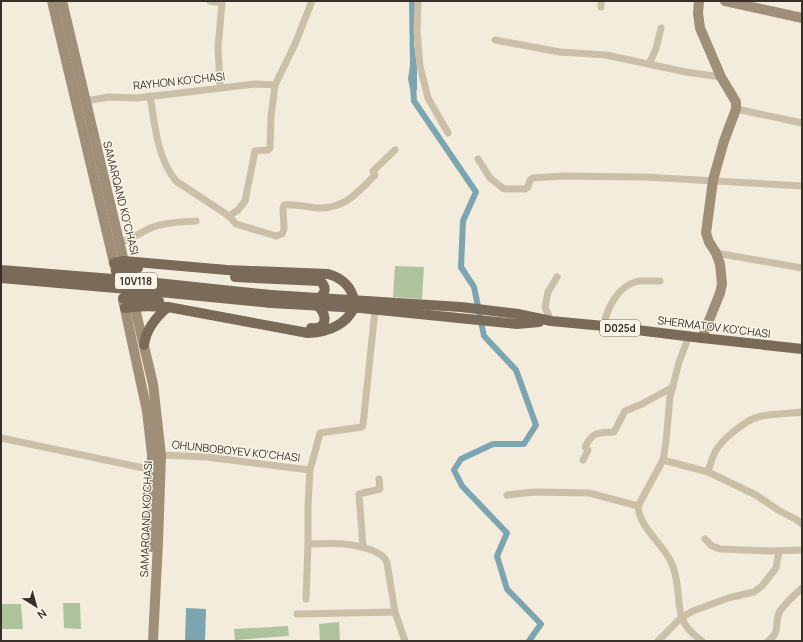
<svg xmlns="http://www.w3.org/2000/svg" width="803" height="642" viewBox="0 0 803 642" font-family="Manrope,sans-serif">
<style>
.green{fill:#aec39b}
.water{fill:#7aa5b1}
.lines{fill:none;stroke-linecap:round;stroke-linejoin:round}
.canal{stroke:#7aa5b1;stroke-width:6}
.street{stroke:#ccbfa7;stroke-width:7}
.secondary{stroke:#9f8e78;stroke-width:10}
.primary{stroke:#7a6a58;stroke-width:10}
.primary-bridge{stroke:#7a6a58;stroke-width:10}
.labels{text-anchor:middle;stroke-width:3;stroke-linejoin:round;paint-order:stroke}
.shield{fill:#faf5e8;stroke:#726b62;stroke-width:1}
.shield-label{font-size:10px;font-weight:bold;fill:#383028}
.street-label{font-size:11px;fill:#383028;stroke:#faf5e8}
</style>
<rect width="100%" height="100%" fill="#f3ecdc"/>
<!-- green -->
<g class="green">
<path d="M395,266L424,267L422,299L393,297Z"/>
<path d="M63,603H80L81,629L64,628Z"/>
<path d="M1,604H21L23,629H1Z"/>
<path d="M339,622L340,641H320L319,624Z"/>
<path d="M288,626L289,636L235,640L234,629Z"/>
</g>
<!-- water -->
<g class="water">
<path d="M409,1H415L414,44L417,65V90L411,93L408,79L410,65Z"/>
<path d="M186,608L206,609L205,641L185,640Z"/>
</g>
<g class="lines">
<!-- canal -->
<path class="canal" d="M413,85L414,101L476,192L463,221L461,267L474,287L484,336L516,370L536,425L524,444H493L461,459L454,470L462,486L507,533L497,556L507,589L541,624L529,641"/>
<!-- street -->
<g class="street">
<path d="M210,1L222,3L218,47L220,88"/>
<path d="M418,1L417,31L420,66L428,98L448,133"/>
<path d="M601,7V1"/>
<path d="M495,40L560,52L606,55L686,72L721,77"/>
<path d="M649,64L656,49L661,28"/>
<path d="M150,96C155,125 157,158 176,181L229,216L236,224L276,236L282,234L284,229L283,208L284,205C295,204 307,207 318,208C345,209 358,192 375,175L373,171L395,150"/>
<path d="M85,101L109,97L137,98L256,84L275,85"/>
<path d="M736,109L802,123"/>
<path d="M478,159L490,178L504,189H525L528,187L530,180L533,178L562,176L645,177L802,186"/>
<path d="M229,216L238,210L245,201L255,151L268,150L270,148L271,117L275,85L295,44L312,1"/>
<path d="M119,243C132,239 141,232 153,227C166,222 183,222 196,221"/>
<path d="M716,253L802,268"/>
<path d="M551,321L545,307L548,292L557,277"/>
<path d="M604,326C606,309 618,287 635,282C642,280 652,281 660,281"/>
<path d="M689,336L679,362L670,397L666,442L663,460L638,506C639,528 664,544 672,564C677,576 678,590 679,603C680,608 680,614 682,618C685,627 695,636 702,641"/>
<path d="M1,438L153,470"/>
<path d="M161,455L207,457L310,470L320,433L362,427L363,425L375,310"/>
<path d="M583,460L588,450L585,447C593,431 598,433 614,432L625,411L642,404L673,387"/>
<path d="M663,460L708,472L756,495L778,510L797,520L802,524"/>
<path d="M310,470L308,505V544C331,543 350,542 371,550C378,553 384,555 387,563L395,612L405,641"/>
<path d="M708,472C710,465 712,458 715,452C721,440 746,420 758,417C772,413 788,414 802,412"/>
<path d="M507,495L535,492L589,493L638,506"/>
<path d="M705,539L712,546L720,549L770,551L802,550"/>
<path d="M363,547L359,494L380,489L379,479"/>
<path d="M306,599L308,544"/>
<path d="M297,614L395,612"/>
<path d="M658,641L681,618L693,611L728,598L754,592L762,586L776,568L779,551"/>
<path d="M768,641C782,632 773,623 780,611C786,602 795,595 802,588"/>
</g>
<!-- secondary -->
<g class="secondary">
<path d="M52,1L116,271"/>
<path d="M62,1L153,384L161,455L158,542L153,641"/>
<path d="M699,1L698,13L700,28L721,77L736,102V109L724,141L713,180L706,233L709,242L716,253L720,264L722,284L720,293L702,338"/>
<path d="M725,1L802,18"/>
<path d="M123,300L147,411L152,455L151,547"/>
</g>
<!-- primary -->
<g class="primary">
<path d="M114,263L124,261L227,270L328,274C342,278 352,287 354,301"/>
<path d="M116,271L126,268H138"/>
<path d="M235,277L320,281C327,287 326,294 318,298"/>
<path d="M271,295L461,307L518,314L551,321L604,326L702,338L802,349"/>
<path d="M123,298L132,297L159,301"/>
<path d="M271,303L360,308L517,324L539,322"/>
<path d="M125,308C140,305 153,306 168,307L308,333C327,332 345,326 354,308"/>
<path d="M311,328C327,330 328,316 318,306"/>
<path d="M144,345C146,329 156,317 168,307"/>
</g>
<!-- primary-bridge -->
<g class="primary-bridge">
<path d="M1,270L138,281L271,295"/>
<path d="M1,278L139,290L271,303"/>
</g>
</g>
<g class="labels">
<!-- shield labels -->
<g class="shield">
<rect x="115" y="273" width="42" height="16" rx="3"/>
<rect x="600" y="320" width="40" height="16" rx="3"/>
</g>
<g class="shield-label">
<text x="136" y="285">10V118</text>
<text x="620" y="332">D025d</text>
</g>
<!-- street labels -->
<g class="street-label">
<text transform="translate(179 81) rotate(-6)" y="4">RAYHON KO'CHASI</text>
<text transform="translate(121 198) rotate(76)" y="4">SAMARQAND KO'CHASI</text>
<text transform="translate(714 327) rotate(7)" y="4">SHERMATOV KO'CHASI</text>
<text transform="translate(236 451) rotate(6)" y="4">OHUNBOBOYEV KO'CHASI</text>
<text transform="translate(146 519) rotate(-88)" y="4">SAMARQAND KO'CHASI</text>
</g>
</g>
<!-- border -->
<rect width="803" height="642" fill="none" stroke="#383028" stroke-width="4"/>
<!-- north arrow -->
<g transform="translate(36 606) rotate(143)" stroke="#faf5e8" stroke-width="3" paint-order="stroke">
<path d="M0-3L7 15L0 10L-7 15Z" fill="#383028"/>
<text y="-6" font-size="11" font-weight="bold" text-anchor="middle" fill="#383028">N</text>
</g>
</svg>
